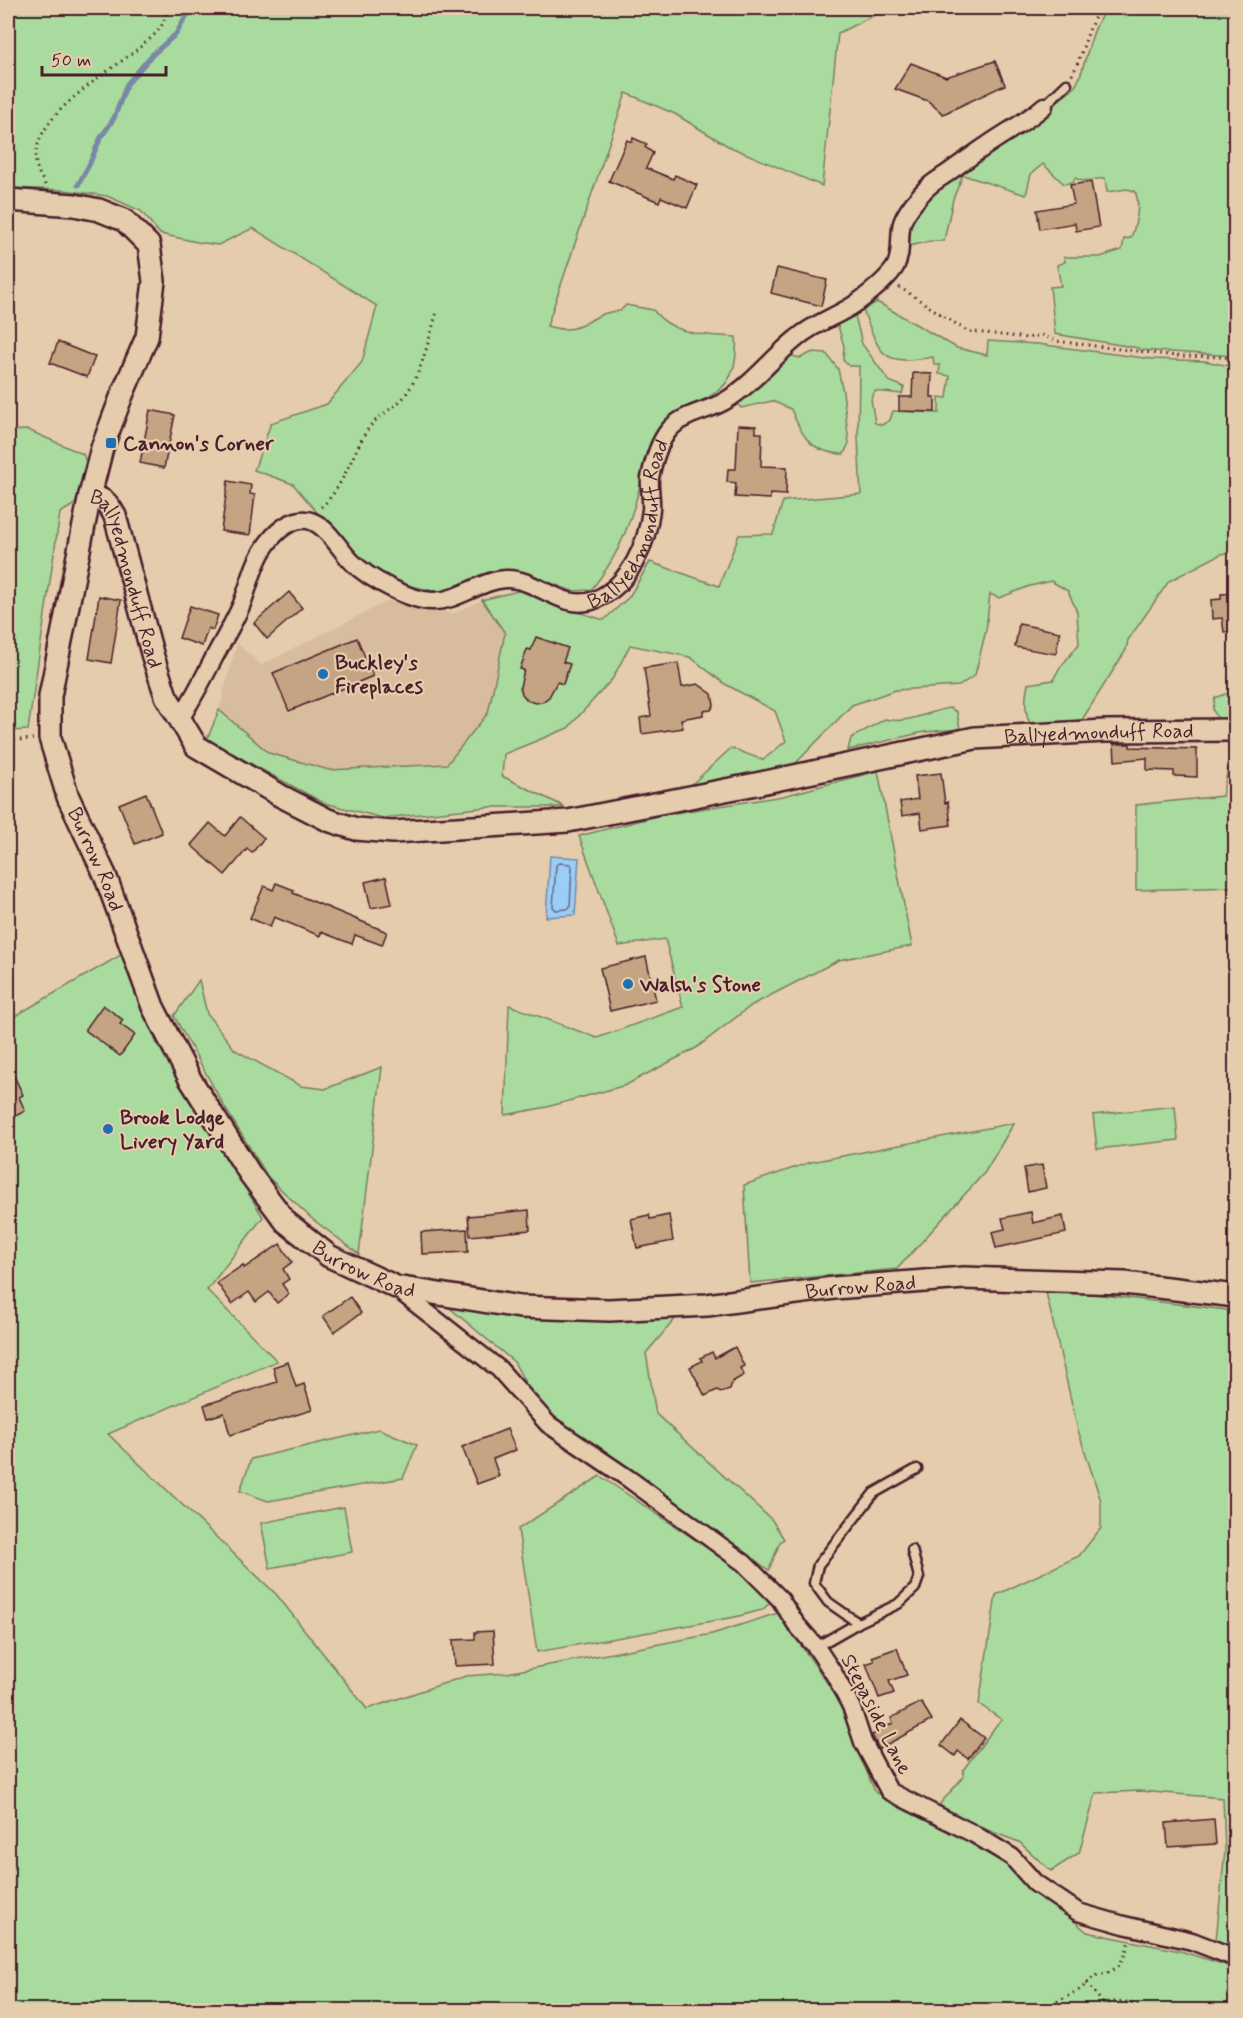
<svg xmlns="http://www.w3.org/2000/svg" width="1243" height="2018" viewBox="0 0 1243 2018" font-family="Mynerve,sans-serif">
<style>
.built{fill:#d7bd9d}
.green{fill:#a8db9d;stroke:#797d64;stroke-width:1.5}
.water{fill:#99cef7;stroke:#7988a5;stroke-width:1.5}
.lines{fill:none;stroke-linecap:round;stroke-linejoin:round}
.shore{stroke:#6a657d;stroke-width:1.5}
.stream{stroke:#7988a5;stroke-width:5}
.building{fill:#c4a482;stroke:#4a1f2b;stroke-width:1.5}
.service-casing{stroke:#4a1f2b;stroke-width:13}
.minor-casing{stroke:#4a1f2b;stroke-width:21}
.tertiary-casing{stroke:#4a1f2b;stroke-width:26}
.path{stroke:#4a1f2b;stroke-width:3;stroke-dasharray:1.5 4.5;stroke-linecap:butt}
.service{stroke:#e4ccac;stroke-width:8}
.minor{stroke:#e4ccac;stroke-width:16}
.tertiary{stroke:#e4ccac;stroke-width:21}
.poi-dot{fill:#1f6fb2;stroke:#e4ccac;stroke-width:2}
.labels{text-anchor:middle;stroke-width:4.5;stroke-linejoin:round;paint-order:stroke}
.poi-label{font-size:21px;font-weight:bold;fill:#4a1f2b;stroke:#e4ccac;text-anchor:start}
.street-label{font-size:21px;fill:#4a1f2b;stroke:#e4ccac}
</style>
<rect width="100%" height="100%" fill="#e4ccac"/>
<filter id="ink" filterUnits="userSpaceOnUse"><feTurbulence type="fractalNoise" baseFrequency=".0167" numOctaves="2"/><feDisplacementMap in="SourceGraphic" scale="12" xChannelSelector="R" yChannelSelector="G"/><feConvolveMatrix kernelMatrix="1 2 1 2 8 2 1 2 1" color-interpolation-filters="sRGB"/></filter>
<g filter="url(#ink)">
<!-- built -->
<path class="built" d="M396,597L452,614L482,600L505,633L488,713L447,764L329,770L269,753L219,710L237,643L261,665Z"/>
<!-- green -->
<g class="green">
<path d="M8,8H889L838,33L822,186L728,146L675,114L626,93L547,326C586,338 588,311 620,311L626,305L653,310C673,336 706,335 736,337C741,409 689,390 659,432C645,451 644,474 637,497C626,535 616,559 591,590L572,591L533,576L505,573L447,593L399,584L358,561L293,484L254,470L271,423L327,404L362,362L377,306L253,228L218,245L197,242L160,234L141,211L107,196L64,190L8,188Z"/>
<path d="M1108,8H1235V356L1140,350L1138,348L1055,334L1050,287L1061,286L1057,265L1065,262L1064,257H1100L1122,250L1124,239L1131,238C1136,224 1141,205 1135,191L1127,189L1107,192L1105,178L1082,181L1075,178L1073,182L1064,184L1043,164L1031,174L1026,195L963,175L953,199L944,241H931L909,246L905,243C907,231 910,219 918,209C957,162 1023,129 1071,91C1086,79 1087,28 1108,8Z"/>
<path d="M877,302L957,348L987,355L988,341L1037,344L1152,359L1205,361L1235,367V552L1221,554L1169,581L1128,640L1126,650L1082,720L1030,724C1024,710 1025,698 1028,684L1053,680L1059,669L1079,644L1077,612L1068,591L1051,581L1030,586L999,598L990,594L986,630L975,675L959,686L896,690L852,705L796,763L740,778L690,786L731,748L763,760L786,741L775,711L725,684L690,657L630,645L613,678L568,728L504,754L502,776L565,807H489L383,818L324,803L207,740L219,710L269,753L329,770L447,764L488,713L505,633L482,600L522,590L561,607L604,620L629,597L650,562L719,586L739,535L773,534L783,501L861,494L858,439L859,366H849L843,360L844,346L837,323L855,315L862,344L889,381L904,387L902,394L875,391L871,399L875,423L882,425L890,420L893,411L939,413V397L947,398L950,376L939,374L940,365H934L933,357C881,366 881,356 863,310Z"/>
<path d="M813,352L826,353L838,369L843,392L849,443L844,454C811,453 802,437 791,409L772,401L741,408L737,403L788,355L800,358Z"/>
<path d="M28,430L83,454L88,467L75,504L60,513L28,730L8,731V431Z"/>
<path d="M1235,681V723L1218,719L1213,710L1215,698L1231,692Z"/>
<path d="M950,708L957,712L960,729L924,732L848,750L851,738L885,719C907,725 929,711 950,708Z"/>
<path d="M1235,737V887L1136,890V805L1222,796Z"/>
<path d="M878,771L912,946L839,960L752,1005L696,1048L626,1085L547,1107L505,1115L509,1005L597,1038L683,1007L665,939L619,946L579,836L662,815L783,796Z"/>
<path d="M126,952L156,1042L263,1217L207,1290L277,1361L108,1434L276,1594L367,1709L466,1676L507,1673L712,1634L778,1613L836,1695L875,1792L902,1809L964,1839L1012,1868L1087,1932L1180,1951L1235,1968V2010H8V1020Z"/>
<path d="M199,980L207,1014L235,1050L301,1086L325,1089L382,1067L359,1254L311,1218L268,1177L227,1111L174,1016Z"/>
<path d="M1175,1106L1178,1140L1097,1149L1093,1115Z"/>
<path d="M1014,1123L985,1172L897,1269L750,1283L744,1185L811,1162Z"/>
<path d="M1045,1288L1235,1311V1947L1216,1940L1225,1850L1223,1798L1140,1791L1096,1793L1079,1853L1051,1871L1019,1842L982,1828L939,1805L964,1776L963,1770L998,1723L1002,1720L979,1704L996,1595L1079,1556L1101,1528V1501L1078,1430Z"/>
<path d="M445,1304L682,1311L646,1353L656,1414L772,1520L784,1539L780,1542L769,1570L551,1415L527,1386L514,1362Z"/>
<path d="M379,1429L417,1445L403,1478L268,1501L240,1491L251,1459Z"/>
<path d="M600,1476L733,1565L773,1600L762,1610L735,1617L537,1652L518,1529Z"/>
<path d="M344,1507L352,1552L270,1568L261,1523Z"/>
</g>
<!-- water -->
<path class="water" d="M550,856L579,858L575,915L546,917Z"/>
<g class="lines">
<!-- shore -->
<path class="shore" d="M559,863L570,864L572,866L570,907L567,909L556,910L553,907L556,865Z"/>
<!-- stream -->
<path class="stream" d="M78,185L89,165L100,139L114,118L127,84L152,55L176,34L191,8"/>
</g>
<!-- building -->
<g class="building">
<path d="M995,61L1005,85L943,114L928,101L895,89L911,63L946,77Z"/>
<path d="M633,138L647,144L645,147L653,153L646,168L673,179L675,175L697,185L687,208L661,197L659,202L609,181L627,140L632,142Z"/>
<path d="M1091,182L1099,227L1076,231L1075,223L1040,229L1037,210L1074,204L1070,185Z"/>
<path d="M777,268L827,280L821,306L771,293Z"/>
<path d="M58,342L95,357L87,377L50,363Z"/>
<path d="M913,373L932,374L931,397H935V412L899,411V397H912Z"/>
<path d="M150,410L175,415L164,468L140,463Z"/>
<path d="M738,425L756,426V433H762L761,466L787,467L786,495L770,494V499L735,497L736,483L727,482L728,469H736Z"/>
<path d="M228,481L251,485L250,494L255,495L250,535L221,531Z"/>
<path d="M289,592L302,608L267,639L254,623Z"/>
<path d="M1236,593V631L1224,632L1222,618L1212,619L1211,600L1221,599V594Z"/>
<path d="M99,596L121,600L111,663L89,659Z"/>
<path d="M190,606L218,615L213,630L208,628L202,646L179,638Z"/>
<path d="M1019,624L1060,632L1056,654L1015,647Z"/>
<path d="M536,637L568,648L563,662L570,664L563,684L557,682L549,697L542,702L535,703L527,700L522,694L520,687L524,670L520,669L527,649L531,650Z"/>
<path d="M357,638L373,676L289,711L273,673Z"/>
<path d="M678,663L682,687L698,684L712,694L714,705L711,710L703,711V715L681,719L683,728L642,734L640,718L651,716L644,668Z"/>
<path d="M1114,744H1130V747L1197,749V777L1174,776V771L1147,770V758L1115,761Z"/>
<path d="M941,773L945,803L948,802L951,825L922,829L920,813L902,816L900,802L918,799L915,776Z"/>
<path d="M146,793L162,833L135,844L119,804Z"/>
<path d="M240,817L264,838L252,853L247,849L225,875L191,845L210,823L225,836Z"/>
<path d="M386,877L392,904L371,908L365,882Z"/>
<path d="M276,883L294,890L293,893L387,932L382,945L355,935L352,944L321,932L320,936L274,917L270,927L250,918L264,886L273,890Z"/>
<path d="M646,957L656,1000L610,1011L600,968Z"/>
<path d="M103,1005L123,1020L120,1024L135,1035L120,1056L85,1030Z"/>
<path d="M8,1063L23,1095L19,1097L25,1111L8,1120Z"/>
<path d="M1042,1165L1046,1188L1028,1192L1024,1168Z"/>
<path d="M529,1210L530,1230L470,1236L468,1216Z"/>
<path d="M1031,1212L1033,1223L1063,1216L1066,1233L996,1248L992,1232L1005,1229L1002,1218Z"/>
<path d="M649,1215L650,1219L669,1215L673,1241L637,1248L631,1219Z"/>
<path d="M467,1229L468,1252L422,1254L421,1232Z"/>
<path d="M280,1244L292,1262L283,1269L289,1279L282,1284L289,1294L277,1303L269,1292L256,1302L249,1292L232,1304L217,1283L243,1265L244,1268Z"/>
<path d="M350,1297L361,1313L334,1332L323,1316Z"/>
<path d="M735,1347L744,1366L740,1368L744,1375L732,1382L730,1389L721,1392L717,1390L705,1396L690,1367L702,1361L700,1358L712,1352L715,1358Z"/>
<path d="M288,1362L296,1387L304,1384L312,1410L230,1435L224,1413L208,1418L204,1405L277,1382L273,1367Z"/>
<path d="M507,1429L516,1450L493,1459L499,1476L477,1484L462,1447Z"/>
<path d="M493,1631L495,1664L455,1666L453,1640L475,1639V1632Z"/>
<path d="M897,1648L907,1675L889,1681L894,1693L879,1698L866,1664L874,1661L872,1657Z"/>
<path d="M921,1702L932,1720L879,1749L872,1735L893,1723L891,1718Z"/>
<path d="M960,1720L984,1738L968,1759L958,1751L955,1756L941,1745Z"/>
<path d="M1214,1819L1216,1844L1168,1847L1166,1823Z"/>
</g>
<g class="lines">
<!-- service casing -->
<g class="service-casing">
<g id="service">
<path d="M1044,106L1067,84"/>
<path d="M858,1623L828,1602L814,1583L818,1565L874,1493L917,1469"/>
<path d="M816,1647L858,1623L898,1604L915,1588L919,1577L912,1550"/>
</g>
</g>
<!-- minor casing -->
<g class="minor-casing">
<g id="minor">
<path id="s1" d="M180,719C194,697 205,675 217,652C225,637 234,622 241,606C249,587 253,564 265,547C273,535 285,523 300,520C323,516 338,549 352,562C369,579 409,600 432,601C458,602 480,580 506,579C538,578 564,614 597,599C630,584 647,544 651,510C652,499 649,488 650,478C653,463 659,442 669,430C683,413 707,412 725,401C753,384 772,358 797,338C815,322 839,316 858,302C870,293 887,280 895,267C903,253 898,237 902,223C906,211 916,200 924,191C931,183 941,178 949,172C962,163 974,154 986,146C1006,132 1026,122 1044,106"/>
<path d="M396,1288L499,1369L548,1424L629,1479L744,1563L780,1599L796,1624L816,1647L834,1674L851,1706L863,1742L889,1791L974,1834L1012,1857L1035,1883L1078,1912L1124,1925L1192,1941L1236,1958"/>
</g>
</g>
<!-- tertiary casing -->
<g class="tertiary-casing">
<g id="tertiary">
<path id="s2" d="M8,200L74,205L99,210L124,220L149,245L154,281L147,337L122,395L102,448L90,495L50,696V738L68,797L105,875L153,1007L190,1079L250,1174L286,1222L329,1256L396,1287L520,1307L609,1310L707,1305L834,1288L964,1278L1124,1283L1236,1296"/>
<path id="s3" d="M90,495C104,499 108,503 115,516L153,657L166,696L196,746L281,796L328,820L356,829L393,832L568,821L756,784L975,738L1105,731L1236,730"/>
</g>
</g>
<!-- path -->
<g class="path">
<path d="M1072,75C1083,55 1088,23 1101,8"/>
<path d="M45,185C42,178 37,171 36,164C30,117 104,76 135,51C145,43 159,33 164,21C165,17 166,12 166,8"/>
<path d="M899,287L967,331L1027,338L1041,335L1056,341L1176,356L1224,357L1236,360"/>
<path d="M321,507C341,491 352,455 366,432C375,417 391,411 403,398C422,375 428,340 437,312"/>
<path d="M8,741L33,739"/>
<path d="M1087,1983L1105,2006L1115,2010"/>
<path d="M1041,2010L1081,1989L1094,1976L1107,1973L1118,1967L1125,1955L1129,1941"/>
<path d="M1105,2010L1103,2003L1124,2001L1147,2010"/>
</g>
<!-- service -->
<use href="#service" class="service"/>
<!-- minor -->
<use href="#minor" class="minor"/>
<!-- tertiary -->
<use href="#tertiary" class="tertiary"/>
</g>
</g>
<!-- markers -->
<g class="poi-dot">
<rect x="105" y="437" width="12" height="12" rx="3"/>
<circle cx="323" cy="674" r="6"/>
<circle cx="628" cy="984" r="6"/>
<circle cx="108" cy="1129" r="6"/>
</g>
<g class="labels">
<!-- poi labels -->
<g class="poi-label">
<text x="123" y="450">Cannon's Corner</text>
<text x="335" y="669">Buckley's<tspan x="335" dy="24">Fireplaces</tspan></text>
<text x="640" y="991">Walsh's Stone</text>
<text x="120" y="1124">Brook Lodge<tspan x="120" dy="24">Livery Yard</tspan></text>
</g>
<!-- street labels -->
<g class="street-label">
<text dy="7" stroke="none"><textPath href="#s1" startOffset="657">Ballyedmonduff Road</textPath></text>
<text dy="7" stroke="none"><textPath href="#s3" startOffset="96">Ballyedmonduff Road</textPath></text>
<text dy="7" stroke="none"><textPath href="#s3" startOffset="1212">Ballyedmonduff Road</textPath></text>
<text dy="7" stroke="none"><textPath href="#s2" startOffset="792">Burrow Road</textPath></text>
<text dy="7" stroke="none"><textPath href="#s2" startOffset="1296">Burrow Road</textPath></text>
<text dy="7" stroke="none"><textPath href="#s2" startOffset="1800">Burrow Road</textPath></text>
<text transform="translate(877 1714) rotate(63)" y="7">Stepaside Lane</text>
</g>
</g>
<!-- margin -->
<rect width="1243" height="2018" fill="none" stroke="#e4ccac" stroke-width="30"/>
<rect x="15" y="15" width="1213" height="1988" fill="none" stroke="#4a1f2b" stroke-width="2" filter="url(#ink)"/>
<!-- scale -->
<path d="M42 66v9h124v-9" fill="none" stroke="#4a1f2b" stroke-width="3"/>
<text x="51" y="66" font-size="18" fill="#4a1f2b" stroke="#e4ccac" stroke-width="4.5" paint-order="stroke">50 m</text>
</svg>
